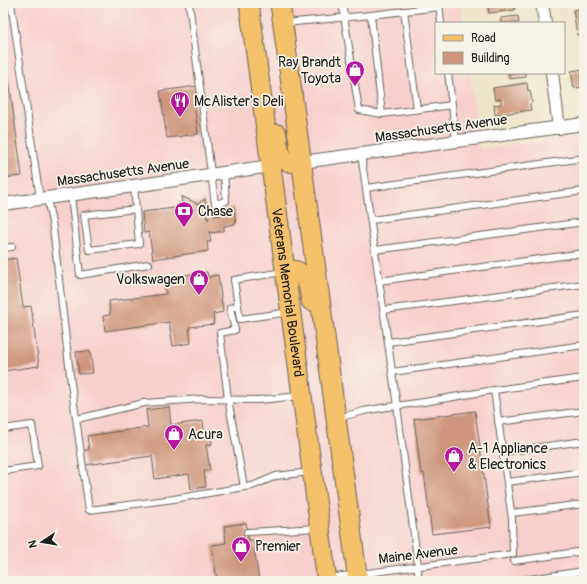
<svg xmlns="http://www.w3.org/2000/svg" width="587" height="584" viewBox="0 0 587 584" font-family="Pangolin,sans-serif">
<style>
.built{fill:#f7d0ce}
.building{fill:#cf967d}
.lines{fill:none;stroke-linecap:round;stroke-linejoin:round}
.lane-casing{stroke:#666259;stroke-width:8}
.street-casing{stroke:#666259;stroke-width:14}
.primary-casing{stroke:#666259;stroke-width:21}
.lane{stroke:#fff;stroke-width:6}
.street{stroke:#fff;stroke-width:12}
.primary{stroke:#f5c16b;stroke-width:19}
.labels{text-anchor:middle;stroke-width:3.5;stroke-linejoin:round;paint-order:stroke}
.poi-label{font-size:14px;fill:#1c1c1c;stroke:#f7f3e8;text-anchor:start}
.street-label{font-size:14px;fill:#1c1c1c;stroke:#f7f3e8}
</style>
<rect width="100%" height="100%" fill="#f7f3e8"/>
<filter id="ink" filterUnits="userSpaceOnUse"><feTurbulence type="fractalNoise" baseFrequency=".025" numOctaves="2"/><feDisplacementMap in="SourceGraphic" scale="8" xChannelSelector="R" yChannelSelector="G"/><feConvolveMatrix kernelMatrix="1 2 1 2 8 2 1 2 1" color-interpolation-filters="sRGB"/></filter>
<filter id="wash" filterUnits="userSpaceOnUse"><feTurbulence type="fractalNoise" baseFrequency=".012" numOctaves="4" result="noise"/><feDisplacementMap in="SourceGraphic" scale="16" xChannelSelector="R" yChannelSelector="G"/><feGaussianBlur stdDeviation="0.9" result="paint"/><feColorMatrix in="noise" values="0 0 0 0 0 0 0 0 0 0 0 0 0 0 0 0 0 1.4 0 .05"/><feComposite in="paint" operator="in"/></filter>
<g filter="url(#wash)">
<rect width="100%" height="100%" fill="#eee5c9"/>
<!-- built -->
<path class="built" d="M3,3H461L463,23H436V73H470L480,149L584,135V581H3Z"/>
<g id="blocks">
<!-- building -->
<g class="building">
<path d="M487,3H514L515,10L489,13Z"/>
<path d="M584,8V34L577,35L573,10Z"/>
<path d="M518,16L519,23H501V18Z"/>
<path d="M3,44H4L22,176L3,178Z"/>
<path d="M584,69V87L574,88L571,71Z"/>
<path d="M509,73H525L526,77L509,79Z"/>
<path d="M527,83L528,91L530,90L532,102L530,104L531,110L495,115L494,105L501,104V99L495,100L493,88Z"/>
<path d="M198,86L200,102L194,103L198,134L167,138L160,91Z"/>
<path d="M181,196L198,204L205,199L207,219H209L208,217L221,215L220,209L234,207L236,224L224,226V231L211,233V232H209L211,242H207L208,251L153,259L149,232L144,233L142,212L183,207Z"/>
<path d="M16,258L23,307L31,306L39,366L3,371V260Z"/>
<path d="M207,272L208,277L218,275L223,312L213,314L214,324L189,327L191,343L173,346L169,322L105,331L103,316L110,315L109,301L166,294L164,278Z"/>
<path d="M90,351L93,373L79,374L76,352Z"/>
<path d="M169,407L171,425L203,421L205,438L211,437L212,444L206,445L210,470L204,471L206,487L191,489L189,474L155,479L152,456L85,465L83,450H89L87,436L148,427L146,410Z"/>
<path d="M475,411L491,527L432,534L424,473H421L414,419Z"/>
<path d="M246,523L248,540H253L259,581H217L212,545L226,543L224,526Z"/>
</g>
</g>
</g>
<g filter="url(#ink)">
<use href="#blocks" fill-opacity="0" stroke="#666259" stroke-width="1"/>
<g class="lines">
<!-- lane casing -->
<g class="lane-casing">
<g id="lane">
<path d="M11,3L40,199"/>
<path d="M189,3L215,204L226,201L224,173"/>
<path d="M342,3L359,110L382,114L452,105L448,73"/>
<path d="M439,3L441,23"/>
<path d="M404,11L417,109"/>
<path d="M371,15L439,7"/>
<path d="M284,23L371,15L382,114"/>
<path d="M452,105L456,141"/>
<path d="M361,154L397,406L418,566V581"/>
<path d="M134,186L139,244L89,250L84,215L136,209"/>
<path d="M366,188L584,158"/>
<path d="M71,195L80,275L149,264"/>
<path d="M47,198L53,228L71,383L89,510L174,499L244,487L252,486L276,476L310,472"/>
<path d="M371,220L584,191"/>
<path d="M3,248L12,247"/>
<path d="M375,250L584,222"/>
<path d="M283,272L234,280L240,319L290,312"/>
<path d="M379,281L584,253"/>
<path d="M238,306L230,308L235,330L220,333L228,399L244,487"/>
<path d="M384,310L584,284"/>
<path d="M388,342L584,315"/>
<path d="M392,372L584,345"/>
<path d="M338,418L364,411L381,408L424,402L494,390"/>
<path d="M77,419L144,403L202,399L258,400L299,396"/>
<path d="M498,422L584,411"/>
<path d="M3,429L32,425L38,466L3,471"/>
<path d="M503,452L584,441"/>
<path d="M507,482L584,472"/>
<path d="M512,513L584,504"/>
<path d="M247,532L318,528"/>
<path d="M514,561L584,551"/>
<path d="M328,578L513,554L512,519L494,390L584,378"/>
<path d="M516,581L584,571"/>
</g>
</g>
<!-- street casing -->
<g class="street-casing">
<g id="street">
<path d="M542,3L545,23"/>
<path d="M552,73L559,128"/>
<path d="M302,162L584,124"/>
<path d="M3,204L134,186L270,166"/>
</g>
</g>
<!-- primary casing -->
<g class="primary-casing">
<g id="primary">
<path id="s1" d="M249,3L327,581"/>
<path d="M280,3L358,581"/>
<path d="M277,134C278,143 278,158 289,162C292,163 298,162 302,162"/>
<path d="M285,272C287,271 289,270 291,270C306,270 310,290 311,301"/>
</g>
</g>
<!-- lane -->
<use href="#lane" class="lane"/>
<!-- street -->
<use href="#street" class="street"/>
<!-- primary -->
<use href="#primary" class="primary"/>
</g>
</g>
<!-- icons -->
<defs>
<g id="shop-pin" transform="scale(1)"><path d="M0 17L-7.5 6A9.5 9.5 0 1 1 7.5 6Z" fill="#b5179e" stroke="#f7f3e8"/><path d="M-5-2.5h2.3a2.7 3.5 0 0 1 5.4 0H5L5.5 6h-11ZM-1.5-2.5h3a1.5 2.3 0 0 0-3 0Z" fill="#fff"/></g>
<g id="restaurant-pin" transform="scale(1)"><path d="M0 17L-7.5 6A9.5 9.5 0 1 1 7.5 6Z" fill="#b5179e" stroke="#f7f3e8"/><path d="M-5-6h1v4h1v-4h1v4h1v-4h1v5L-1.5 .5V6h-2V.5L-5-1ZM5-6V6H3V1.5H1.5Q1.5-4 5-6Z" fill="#fff"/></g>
<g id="bank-pin" transform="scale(1)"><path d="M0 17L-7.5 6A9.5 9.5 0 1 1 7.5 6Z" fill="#b5179e" stroke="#f7f3e8"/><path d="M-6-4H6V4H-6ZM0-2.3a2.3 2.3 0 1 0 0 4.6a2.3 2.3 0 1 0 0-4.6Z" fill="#fff"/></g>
</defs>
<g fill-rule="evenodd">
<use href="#shop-pin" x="355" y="70"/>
<use href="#restaurant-pin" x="180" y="101"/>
<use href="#bank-pin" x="184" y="211"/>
<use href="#shop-pin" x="199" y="279"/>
<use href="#shop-pin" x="174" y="434"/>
<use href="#shop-pin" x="454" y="456"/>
<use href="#shop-pin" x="241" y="546"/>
</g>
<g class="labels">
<!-- poi labels -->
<g class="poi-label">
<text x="341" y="67" text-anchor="end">Ray Brandt<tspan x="341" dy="16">Toyota</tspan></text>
<text x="194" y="106">McAlister's Deli</text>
<text x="198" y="216">Chase</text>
<text x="185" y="284" text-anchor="end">Volkswagen</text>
<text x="188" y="439">Acura</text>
<text x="468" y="453">A-1 Appliance<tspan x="468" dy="16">&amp; Electronics</tspan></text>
<text x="255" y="551">Premier</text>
</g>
<!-- street labels -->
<g class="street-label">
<text transform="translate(441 128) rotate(-8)" y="5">Massachusetts Avenue</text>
<text transform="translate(123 172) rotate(-8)" y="5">Massachusetts Avenue</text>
<text dy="5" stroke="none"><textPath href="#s1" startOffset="292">Veterans Memorial Boulevard</textPath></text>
<text transform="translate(418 554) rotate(-7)" y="5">Maine Avenue</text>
</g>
</g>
<!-- margin -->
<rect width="587" height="584" fill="none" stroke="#f7f3e8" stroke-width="16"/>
<!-- legend -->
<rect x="435" y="22" width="130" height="52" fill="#f7f3e8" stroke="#9f9d96"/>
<rect x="443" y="35" width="20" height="6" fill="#f5c16b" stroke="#9f9d96"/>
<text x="471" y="42" font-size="12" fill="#1c1c1c">Road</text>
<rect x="443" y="52" width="20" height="12" fill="#cf967d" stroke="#9f9d96"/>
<text x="471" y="62" font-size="12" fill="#1c1c1c">Building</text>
<!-- north arrow -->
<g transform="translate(42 542) rotate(258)" stroke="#f7f3e8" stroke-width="3" paint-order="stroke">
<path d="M0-3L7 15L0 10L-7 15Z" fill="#1c1c1c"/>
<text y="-6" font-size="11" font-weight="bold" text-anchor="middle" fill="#1c1c1c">N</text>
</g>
</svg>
